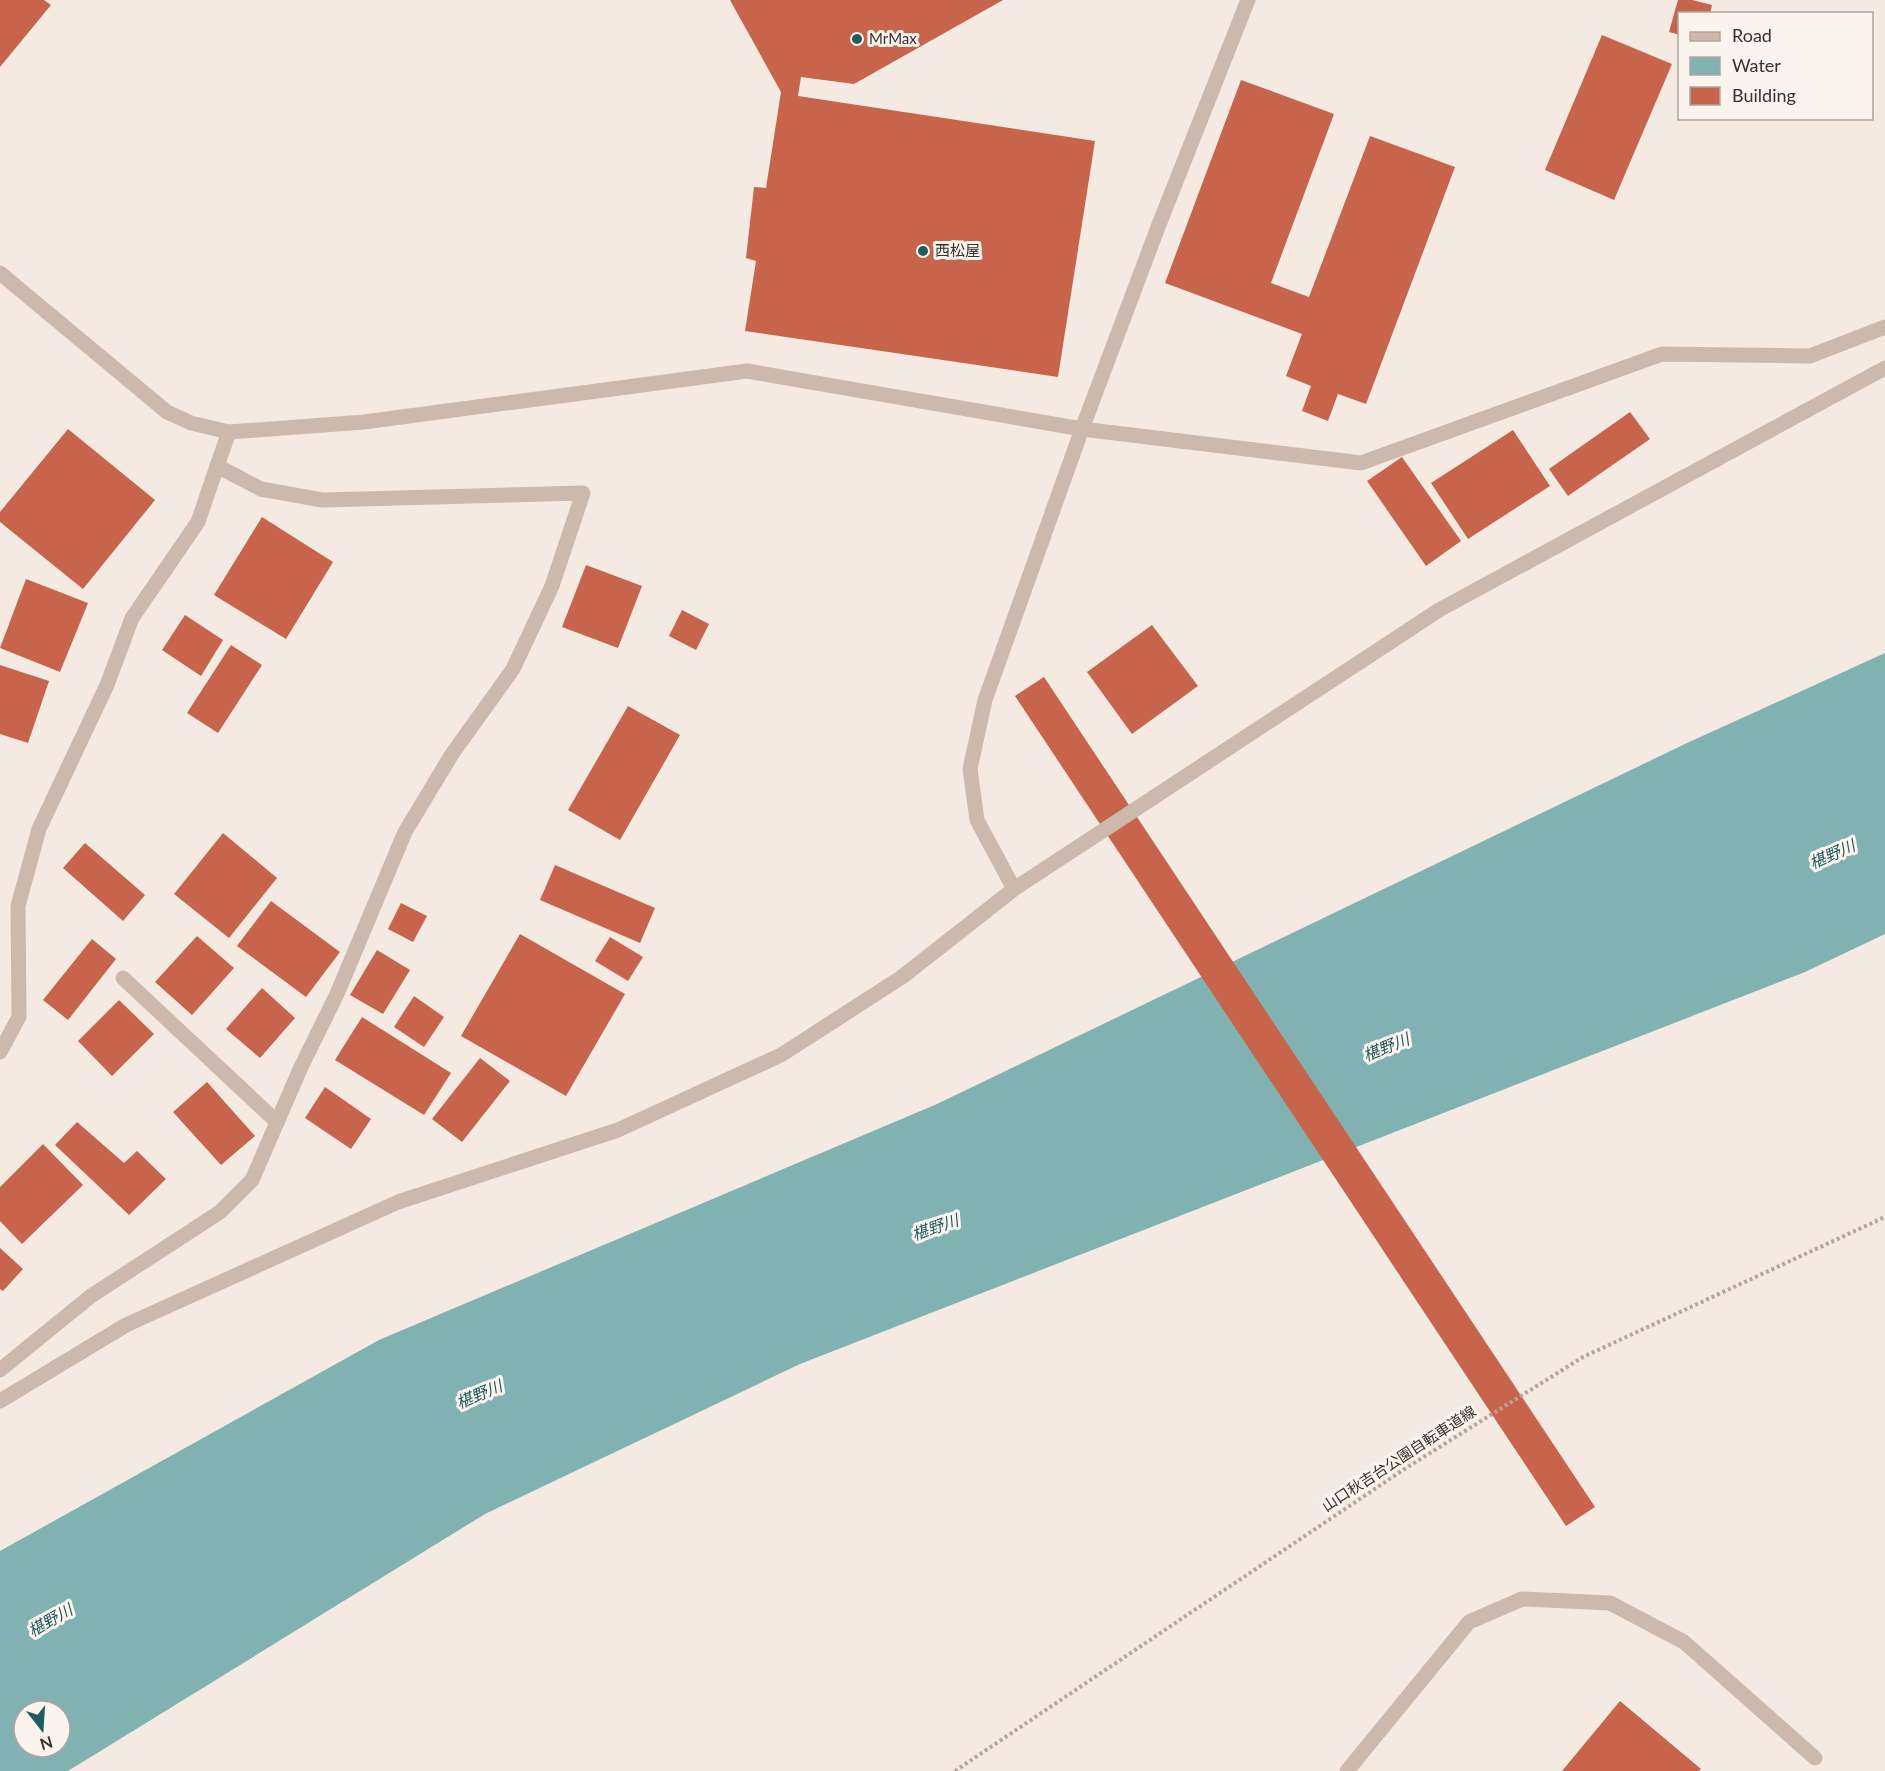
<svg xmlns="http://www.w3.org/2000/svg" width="1885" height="1771" viewBox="0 0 1885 1771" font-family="Lato,'Noto Sans JP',sans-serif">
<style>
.water{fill:#7fb2b1;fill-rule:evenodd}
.building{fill:#c7644b}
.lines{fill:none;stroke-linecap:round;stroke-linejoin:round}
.path{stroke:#b9a396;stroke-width:4;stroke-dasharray:3 3;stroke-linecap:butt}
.minor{stroke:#cdb9ac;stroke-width:15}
.poi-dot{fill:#1f5c5d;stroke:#fbf4ee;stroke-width:2}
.labels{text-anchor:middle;stroke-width:6;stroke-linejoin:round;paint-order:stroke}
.poi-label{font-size:15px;fill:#3b2f2b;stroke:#fbf4ee;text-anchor:start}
.street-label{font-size:15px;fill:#3b2f2b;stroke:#fbf4ee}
.water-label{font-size:16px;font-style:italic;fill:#1f5c5d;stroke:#fbf4ee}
</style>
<rect width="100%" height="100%" fill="#f4eae1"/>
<!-- water -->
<path class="water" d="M1885,653V934L1805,972L800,1364L485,1514L68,1771H0V1551L379,1340L937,1104L1687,743ZM24,1711H60V1747H24Z"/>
<!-- building -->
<g class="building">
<path d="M0,0H44L51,5L0,67Z"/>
<path d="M730,0H1003L854,84L801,77L798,96L1095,141L1058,377L745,331L756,261L746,258L754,187L766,188L781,92Z"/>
<path d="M1678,0H1692L1712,5L1710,14H1680V35L1669,32Z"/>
<path d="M1602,35L1672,64L1614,200L1545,170Z"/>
<path d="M1241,80L1334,114L1271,283L1309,297L1370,136L1455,167L1366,404L1338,394L1328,421L1302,411L1311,386L1286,376L1302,334L1165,283Z"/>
<path d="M1630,412L1650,439L1568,496L1549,469Z"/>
<path d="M68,429L155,500L83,589L0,522V512Z"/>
<path d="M1513,430L1550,486L1468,539L1431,483Z"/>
<path d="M1402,457L1461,541L1426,566L1367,481Z"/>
<path d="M262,517L333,562L286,639L214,595Z"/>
<path d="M586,565L642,586L618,648L562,627Z"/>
<path d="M26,579L88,603L60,672L0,648Z"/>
<path d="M682,610L709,624L696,650L669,636Z"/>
<path d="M185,615L223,640L201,676L162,650Z"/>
<path d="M1152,625L1198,686L1132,734L1087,672Z"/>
<path d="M231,645L262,665L218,733L187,713Z"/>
<path d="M0,665L49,681L28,743L0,734Z"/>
<path d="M1044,677L1595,1507L1566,1526L1015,696Z"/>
<path d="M628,706L680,735L620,840L568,810Z"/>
<path d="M223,833L277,878L229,938L174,894Z"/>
<path d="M85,843L145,895L123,921L63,868Z"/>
<path d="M555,865L655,908L640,943L540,900Z"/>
<path d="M271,901L340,952L306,997L237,946Z"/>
<path d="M401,903L427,916L413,942L388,929Z"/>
<path d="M520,934L625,994L566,1096L461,1036Z"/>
<path d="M197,936L234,968L192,1015L155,982Z"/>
<path d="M610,937L643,957L628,981L595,961Z"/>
<path d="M92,939L116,959L68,1020L43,1000Z"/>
<path d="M377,950L410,970L383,1014L350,995Z"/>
<path d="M262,988L295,1018L260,1058L226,1029Z"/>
<path d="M414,996L444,1017L424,1047L394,1027Z"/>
<path d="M119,1000L154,1034L112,1076L78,1041Z"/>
<path d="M362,1017L451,1073L424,1115L335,1060Z"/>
<path d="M480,1058L510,1081L462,1142L432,1119Z"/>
<path d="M207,1082L255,1136L221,1165L173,1112Z"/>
<path d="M325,1087L371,1119L351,1149L305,1118Z"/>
<path d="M77,1122L124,1163L137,1151L166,1179L129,1215L55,1145Z"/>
<path d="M43,1144L83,1185L22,1244L0,1221V1187Z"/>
<path d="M0,1248L23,1269L3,1291L0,1289Z"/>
<path d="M1620,1701L1701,1769L1699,1771H1562Z"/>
</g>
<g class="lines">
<!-- path -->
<path class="path" d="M955,1771L1403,1470L1583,1357L1885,1217"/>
<!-- minor -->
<g class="minor">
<path d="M0,273L167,412L191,423L229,432L364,422L747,371L1082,429L1361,463L1662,354L1810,356L1885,327"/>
<path d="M1014,889L977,820L970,769L985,700L1082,429L1158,227L1248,0"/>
<path d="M123,978L277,1122"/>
<path d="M0,1052L19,1017L18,906L39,829L107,685L132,618L198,522L217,466"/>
<path d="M0,1370L91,1296L220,1212L252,1180L301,1067L337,994L405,832L452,754L513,669L552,586L583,493L322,500L261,489L217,466L229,432"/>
<path d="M0,1401L126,1325L398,1202L618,1130L781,1055L902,977L1014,889L1439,610L1885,368"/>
<path d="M1347,1771L1469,1622L1522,1599L1610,1603L1684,1642L1815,1758"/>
</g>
</g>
<!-- markers -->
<g class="poi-dot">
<circle cx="857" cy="39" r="6"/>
<circle cx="923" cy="251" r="6"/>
</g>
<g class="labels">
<!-- poi labels -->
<g class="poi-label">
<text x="869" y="44">MrMax</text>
<text x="935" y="256">西松屋</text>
</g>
<!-- street labels -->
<g class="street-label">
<text transform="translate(1399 1459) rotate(-33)" y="5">山口秋吉台公園自転車道線</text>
</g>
<!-- water labels -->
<g class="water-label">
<text transform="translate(1832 854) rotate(-24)" y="6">椹野川</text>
<text transform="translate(1386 1047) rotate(-22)" y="6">椹野川</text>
<text transform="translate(935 1227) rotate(-19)" y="6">椹野川</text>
<text transform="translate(479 1394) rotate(-23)" y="6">椹野川</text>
<text transform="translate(50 1620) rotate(-30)" y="6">椹野川</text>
</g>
</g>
<!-- legend -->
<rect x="1678" y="12" width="195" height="108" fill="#fbf4ee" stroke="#aea5a0" stroke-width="1.5"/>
<rect x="1690" y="32" width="30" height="9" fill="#cdb9ac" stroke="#aea5a0" stroke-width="1.5"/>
<text x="1732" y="42" font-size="18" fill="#3b2f2b">Road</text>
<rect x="1690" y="57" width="30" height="18" fill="#7fb2b1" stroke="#aea5a0" stroke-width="1.5"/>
<text x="1732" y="72" font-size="18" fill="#3b2f2b">Water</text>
<rect x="1690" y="87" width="30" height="18" fill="#c7644b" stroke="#aea5a0" stroke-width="1.5"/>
<text x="1732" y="102" font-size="18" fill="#3b2f2b">Building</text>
<!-- north arrow -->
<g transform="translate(42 1729) rotate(163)"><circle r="28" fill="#fbf4ee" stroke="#aea5a0" stroke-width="1.5"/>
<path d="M0-4.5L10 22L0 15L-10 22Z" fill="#1f5c5d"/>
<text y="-9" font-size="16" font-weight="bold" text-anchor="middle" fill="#3b2f2b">N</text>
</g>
</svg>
